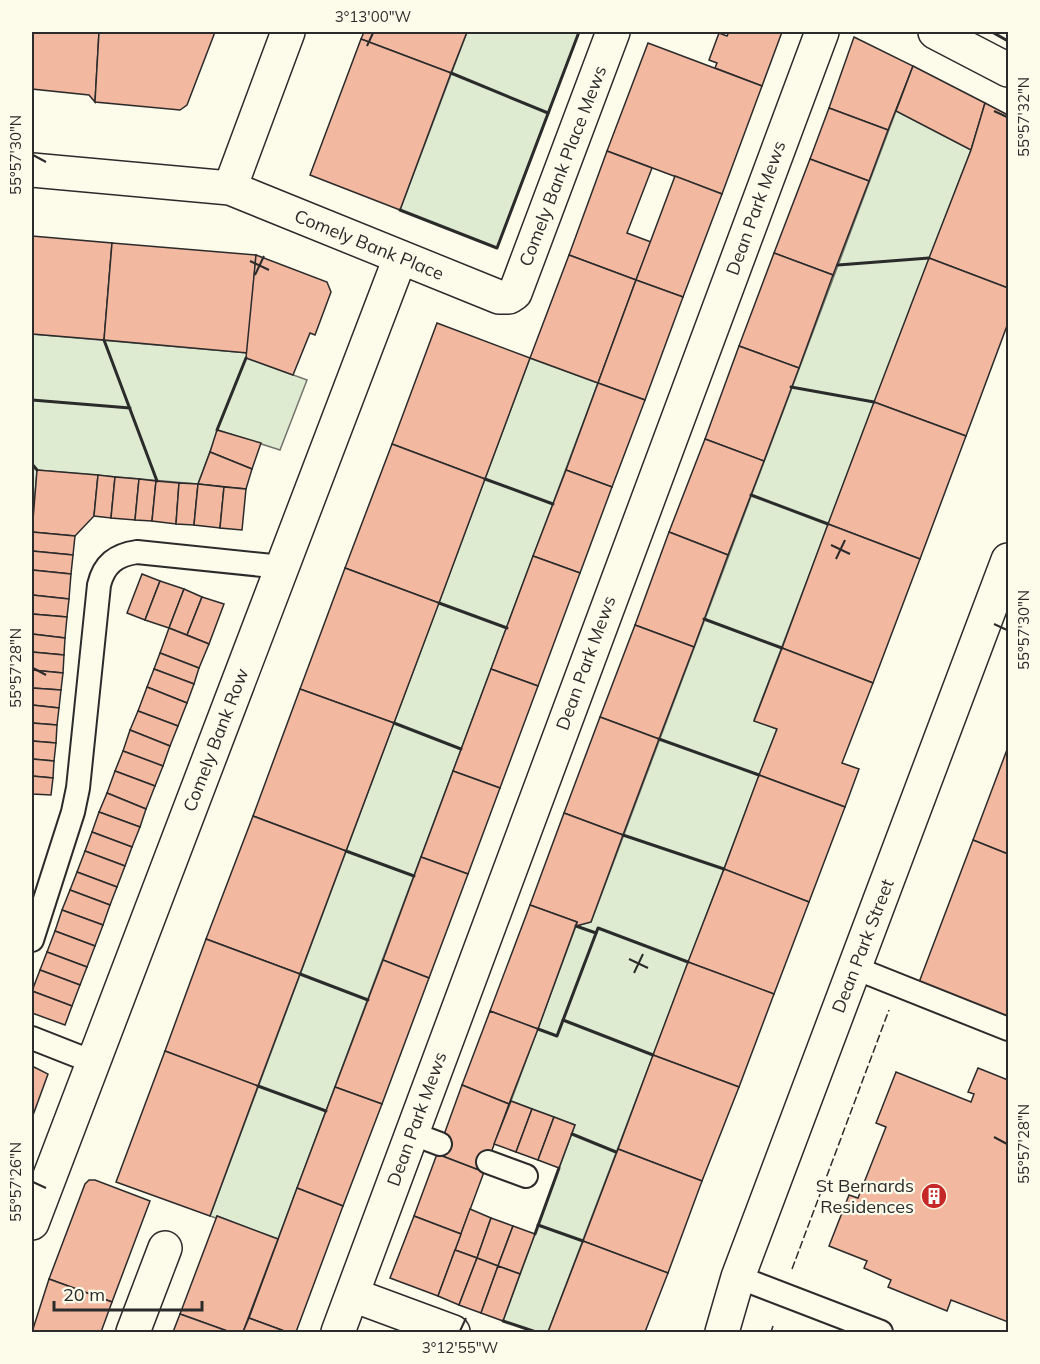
<svg xmlns="http://www.w3.org/2000/svg" width="1040" height="1364" viewBox="0 0 1040 1364" font-family="Mulish,sans-serif">
<style>
.green{fill:#deebd1;stroke:#74746e;stroke-width:1.5}
.building{fill:#f2b8a0;stroke:#2b2b2b;stroke-width:1.5}
.lines{fill:none;stroke-linecap:round;stroke-linejoin:round}
.lane-casing{stroke:#2b2b2b;stroke-width:26}
.street-casing{stroke:#2b2b2b;stroke-width:36}
.lane{stroke:#fdfbea;stroke-width:22}
.street{stroke:#fdfbea;stroke-width:33}
.fence{stroke:#2b2b2b;stroke-width:1.5;stroke-dasharray:8 3;stroke-linecap:butt}
.wall{stroke:#2b2b2b;stroke-width:3}
.ticks{fill:none;stroke:#2b2b2b;stroke-width:2}
.labels{text-anchor:middle;stroke-width:4.5;stroke-linejoin:round;paint-order:stroke}
.street-label{font-size:18px;fill:#2b2b2b;stroke:#fdfbea}
.poi-label{font-size:18px;fill:#2b2b2b;stroke:#fdfbea;text-anchor:end}
.neatline{fill:none;stroke:#2b2b2b;stroke-width:2}
.ticks-label{font-size:15px;text-anchor:middle;fill:#2b2b2b}
</style>
<rect width="100%" height="100%" fill="#fdfbea"/>
<!-- green -->
<g class="green">
<path d="M467,32H579L497,248L400,210Z"/>
<path d="M896,111L971,150L754,720L777,729L548,1332H536L503,1321L575,1125L511,1101L576,926L591,922Z"/>
<path d="M32,334L248,353L247,358L307,380L280,450L218,430L198,484L37,470L32,535Z"/>
<path d="M530,358L598,383L278,1239L217,1216L216,1218L210,1216Z"/>
</g>
<!-- building -->
<g class="building">
<path d="M32,32H99L95,102L89,95L32,89Z"/>
<path d="M99,32H215L187,105L180,110L95,102Z"/>
<path d="M364,32H467L451,73L361,39Z"/>
<path d="M729,32H782L762,86L715,68L717,63L709,60L719,33L727,36Z"/>
<path d="M854,37L913,66L888,130L829,108Z"/>
<path d="M361,39L451,73L400,210L310,175Z"/>
<path d="M648,43L762,86L722,194L607,151Z"/>
<path d="M913,66L985,103L971,150L896,111Z"/>
<path d="M985,103L1008,115V288L929,258L971,150Z"/>
<path d="M829,108L888,130L869,181L810,159Z"/>
<path d="M607,151L652,168L627,233L651,242L636,280L569,255Z"/>
<path d="M810,159L869,181L833,275L774,253Z"/>
<path d="M675,176L722,194L683,297L636,280Z"/>
<path d="M32,236L112,243L104,340L32,334Z"/>
<path d="M112,243L256,255L248,353L104,340Z"/>
<path d="M774,253L833,275L799,368L739,346Z"/>
<path d="M256,255L327,282L331,292L315,335L310,333L293,375L246,358Z"/>
<path d="M569,255L636,280L598,383L530,358Z"/>
<path d="M929,258L1008,288V323L966,436L874,402Z"/>
<path d="M636,280L683,297L645,400L598,383Z"/>
<path d="M437,323L530,358L485,479L392,444Z"/>
<path d="M739,346L799,368L764,461L705,439Z"/>
<path d="M598,383L645,400L612,487L566,470Z"/>
<path d="M874,402L966,436L920,559L828,524Z"/>
<path d="M217,430L261,443L252,469L210,452Z"/>
<path d="M705,439L764,461L728,555L669,532Z"/>
<path d="M392,444L485,479L439,603L345,568Z"/>
<path d="M210,452L252,469L246,489L198,484Z"/>
<path d="M37,470L98,475L94,516L75,536L32,532Z"/>
<path d="M566,470L612,487L580,573L533,556Z"/>
<path d="M98,475L115,477L111,518L94,516Z"/>
<path d="M115,477L139,479L135,520L111,518Z"/>
<path d="M139,479L156,481L152,521L135,520Z"/>
<path d="M156,481L179,483L176,524L152,521Z"/>
<path d="M179,483L198,484L194,525L176,524Z"/>
<path d="M198,484L224,487L220,528L194,525Z"/>
<path d="M224,487L246,489L242,530L220,528Z"/>
<path d="M828,524L920,559L873,683L782,648Z"/>
<path d="M32,532L75,536L73,555L32,551Z"/>
<path d="M669,532L728,555L694,647L635,625Z"/>
<path d="M32,551L73,555L71,574L32,570Z"/>
<path d="M533,556L580,573L538,686L491,669Z"/>
<path d="M345,568L439,603L394,723L300,689Z"/>
<path d="M32,570L71,574L69,599L32,595Z"/>
<path d="M142,574L160,581L145,620L127,613Z"/>
<path d="M160,581L184,589L169,628L145,620Z"/>
<path d="M184,589L202,597L187,635L169,628Z"/>
<path d="M32,595L69,599L67,617L32,614Z"/>
<path d="M202,597L224,604L209,644L187,635Z"/>
<path d="M32,614L67,617L65,638L32,634Z"/>
<path d="M635,625L694,647L659,739L600,717Z"/>
<path d="M169,628L209,644L199,668L160,653Z"/>
<path d="M32,634L65,638L64,655L32,652Z"/>
<path d="M782,648L873,683L842,763L859,769L845,807L759,775L777,729L754,721Z"/>
<path d="M32,652L64,655L63,673L32,670Z"/>
<path d="M160,653L199,668L194,684L154,669Z"/>
<path d="M154,669L194,684L187,703L147,687Z"/>
<path d="M491,669L538,686L500,788L453,771Z"/>
<path d="M32,670L63,673L61,690L32,688Z"/>
<path d="M147,687L187,703L178,726L138,711Z"/>
<path d="M32,688L61,690L59,708L32,705Z"/>
<path d="M300,689L394,723L346,851L253,816Z"/>
<path d="M32,705L59,708L57,725L32,723Z"/>
<path d="M138,711L178,726L170,746L130,730Z"/>
<path d="M600,717L659,739L623,835L564,813Z"/>
<path d="M32,723L57,725L56,743L32,741Z"/>
<path d="M130,730L170,746L163,766L123,751Z"/>
<path d="M32,741L56,743L54,761L32,759Z"/>
<path d="M1008,747V854L973,840Z"/>
<path d="M123,751L163,766L155,786L115,771Z"/>
<path d="M32,759L54,761L53,778L32,776Z"/>
<path d="M115,771L155,786L146,809L107,793Z"/>
<path d="M453,771L500,788L468,874L421,857Z"/>
<path d="M759,775L845,807L809,902L724,869Z"/>
<path d="M32,776L53,778L51,795L32,794Z"/>
<path d="M107,793L146,809L140,827L99,812Z"/>
<path d="M99,812L140,827L132,847L92,832Z"/>
<path d="M564,813L623,835L591,922L576,926L577,922L530,905Z"/>
<path d="M253,816L346,851L300,974L206,939Z"/>
<path d="M92,832L132,847L125,866L85,851Z"/>
<path d="M973,840L1008,854V1015L1007,1019L918,985Z"/>
<path d="M85,851L125,866L117,887L77,872Z"/>
<path d="M421,857L468,874L429,978L383,960Z"/>
<path d="M724,869L809,902L774,994L688,962Z"/>
<path d="M77,872L117,887L110,905L70,890Z"/>
<path d="M70,890L110,905L103,925L62,910Z"/>
<path d="M530,905L577,922L538,1029L490,1011Z"/>
<path d="M62,910L103,925L95,946L55,931Z"/>
<path d="M55,931L95,946L87,967L47,952Z"/>
<path d="M206,939L300,974L258,1086L165,1051Z"/>
<path d="M47,952L87,967L80,985L40,970Z"/>
<path d="M383,960L429,978L382,1104L335,1087Z"/>
<path d="M688,962L774,994L739,1087L653,1055Z"/>
<path d="M40,970L80,985L72,1006L32,991Z"/>
<path d="M32,991L72,1006L65,1025L32,1013Z"/>
<path d="M490,1011L538,1029L509,1104L462,1085Z"/>
<path d="M165,1051L258,1086L210,1216L116,1182Z"/>
<path d="M653,1055L739,1087L702,1181L618,1149Z"/>
<path d="M32,1066L48,1074L32,1118Z"/>
<path d="M978,1068L1008,1080V1322L951,1300L947,1311L888,1287L891,1280L864,1268L867,1261L829,1246L849,1195L858,1198L886,1127L876,1123L896,1072L971,1102L974,1094L968,1092Z"/>
<path d="M462,1085L509,1104L484,1172L437,1154Z"/>
<path d="M335,1087L382,1104L343,1206L297,1188Z"/>
<path d="M511,1101L532,1109L516,1152L494,1144Z"/>
<path d="M532,1109L554,1117L538,1160L516,1152Z"/>
<path d="M554,1117L575,1125L559,1168L538,1160Z"/>
<path d="M618,1149L702,1181L668,1273L583,1241Z"/>
<path d="M437,1154L484,1172L461,1234L414,1216Z"/>
<path d="M89,1180H95L150,1201L112,1302L49,1279L85,1184Z"/>
<path d="M297,1188L343,1206L296,1332H287L249,1318Z"/>
<path d="M470,1209L491,1218L477,1258L455,1250Z"/>
<path d="M217,1216L278,1239L243,1332H230L180,1314Z"/>
<path d="M414,1216L461,1234L438,1296L390,1278Z"/>
<path d="M491,1218L513,1226L498,1266L477,1258Z"/>
<path d="M513,1226L535,1234L520,1274L498,1266Z"/>
<path d="M583,1241L668,1273L645,1332H548Z"/>
<path d="M455,1250L477,1258L459,1305L438,1296Z"/>
<path d="M477,1258L498,1266L481,1313L459,1305Z"/>
<path d="M498,1266L520,1274L503,1321L481,1313Z"/>
<path d="M49,1279L112,1302L101,1332H32Z"/>
<path d="M180,1314L230,1332H173Z"/>
<path d="M249,1318L287,1332H243Z"/>
</g>
<g class="lines">
<!-- lane casing -->
<g class="lane-casing">
<g id="lane">
<path d="M32,940L73,812L78,788L99,585C104,564 116,555 137,552L282,567"/>
<path d="M855,968L1008,1029"/>
<path d="M32,1038L93,1062"/>
<path d="M411,1133L440,1144"/>
<path d="M488,1162L526,1176"/>
<path d="M738,1277L881,1332"/>
</g>
</g>
<!-- street casing -->
<g class="street-casing">
<g id="street">
<path d="M935,32L1008,70"/>
<path d="M32,170L230,188L499,297H509L515,293L613,32"/>
<path d="M230,188L288,32"/>
<path d="M32,1223L400,258"/>
<path d="M353,1295L453,1332"/>
<path d="M133,1332L165,1248"/>
<path d="M338,1332L822,32"/>
<path d="M722,1332L738,1277L1008,560"/>
</g>
</g>
<!-- lane -->
<use href="#lane" class="lane"/>
<!-- street -->
<use href="#street" class="street"/>
<!-- fence -->
<g class="fence">
<path d="M792,1269L889,1010"/>
<path d="M771,1332L773,1326"/>
</g>
<!-- wall -->
<g class="wall">
<path d="M992,32L1008,41"/>
<path d="M451,73L548,113"/>
<path d="M400,210L497,248L579,32"/>
<path d="M838,265L929,258"/>
<path d="M104,340L157,481"/>
<path d="M791,387L874,402"/>
<path d="M32,400L130,408"/>
<path d="M217,430L246,358"/>
<path d="M32,464L37,470"/>
<path d="M485,479L553,504"/>
<path d="M751,495L828,524"/>
<path d="M439,603L507,628"/>
<path d="M704,619L782,648"/>
<path d="M394,723L461,749"/>
<path d="M659,739L759,775"/>
<path d="M623,835L724,869"/>
<path d="M346,851L414,876"/>
<path d="M576,926L596,933"/>
<path d="M300,974L368,1000"/>
<path d="M563,1020L653,1055"/>
<path d="M538,1029L557,1036L598,928L688,962"/>
<path d="M258,1086L326,1111"/>
<path d="M572,1134L616,1152"/>
<path d="M538,1225L583,1241"/>
<path d="M535,1234L559,1168"/>
<path d="M503,1321L536,1332"/>
</g>
</g>
<!-- ticks -->
<path class="ticks" d="M367,46L373,33M994,111L1007,117M33,155L46,162M250,261L269,270M255,275L264,256M831,545L850,554M836,559L845,540M994,624L1007,630M33,668L46,675M629,959L648,968M634,973L643,954M994,1137L1007,1144M33,1182L46,1188M460,1331L466,1318"/>
<!-- icons -->
<defs>
<g id="building-disc" transform="scale(1.35)"><circle r="9.5" fill="#c62828" stroke="#fdfbea"/><path d="M-4-6H4V6H1V3H-1V6H-4ZM-2.5-4.3h1.7v1.8h-1.7ZM.8-4.3h1.7v1.8H.8ZM-2.5-1h1.7V.8h-1.7ZM.8-1h1.7V.8H.8Z" fill="#fff"/></g>
</defs>
<g fill-rule="evenodd">
<use href="#building-disc" x="934" y="1196"/>
</g>
<g class="labels">
<!-- street labels -->
<g class="street-label">
<text transform="translate(563 166) rotate(-69)" y="6">Comely Bank Place Mews</text>
<text transform="translate(756 208) rotate(-70)" y="6">Dean Park Mews</text>
<text transform="translate(369 245) rotate(22)" y="6">Comely Bank Place</text>
<text transform="translate(586 663) rotate(-70)" y="6">Dean Park Mews</text>
<text transform="translate(216 740) rotate(-69)" y="6">Comely Bank Row</text>
<text transform="translate(863 946) rotate(-69)" y="6">Dean Park Street</text>
<text transform="translate(417 1119) rotate(-70)" y="6">Dean Park Mews</text>
</g>
<!-- poi labels -->
<g class="poi-label">
<text x="914" y="1192">St Bernards<tspan x="914" dy="21">Residences</tspan></text>
</g>
</g>
<!-- border -->
<rect width="1040" height="1364" fill="none" stroke="#fdfbea" stroke-width="66"/>
<!-- scale -->
<path d="M54 1301v9h148v-9" fill="none" stroke="#2b2b2b" stroke-width="3"/>
<text x="63" y="1301" font-size="18" fill="#2b2b2b" stroke="#fdfbea" stroke-width="4.5" paint-order="stroke">20 m</text>
<rect x="33" y="33" width="974" height="1298" class="neatline"/>
<g class="ticks-label">
<text x="373" y="22">3°13'00"W</text>
<text transform="translate(1024 117) rotate(-90)" y="5">55°57'32"N</text>
<text transform="translate(16 155) rotate(-90)" y="5">55°57'30"N</text>
<text transform="translate(1024 630) rotate(-90)" y="5">55°57'30"N</text>
<text transform="translate(16 668) rotate(-90)" y="5">55°57'28"N</text>
<text transform="translate(1024 1144) rotate(-90)" y="5">55°57'28"N</text>
<text transform="translate(16 1182) rotate(-90)" y="5">55°57'26"N</text>
<text x="460" y="1353">3°12'55"W</text>
</g>
</svg>
